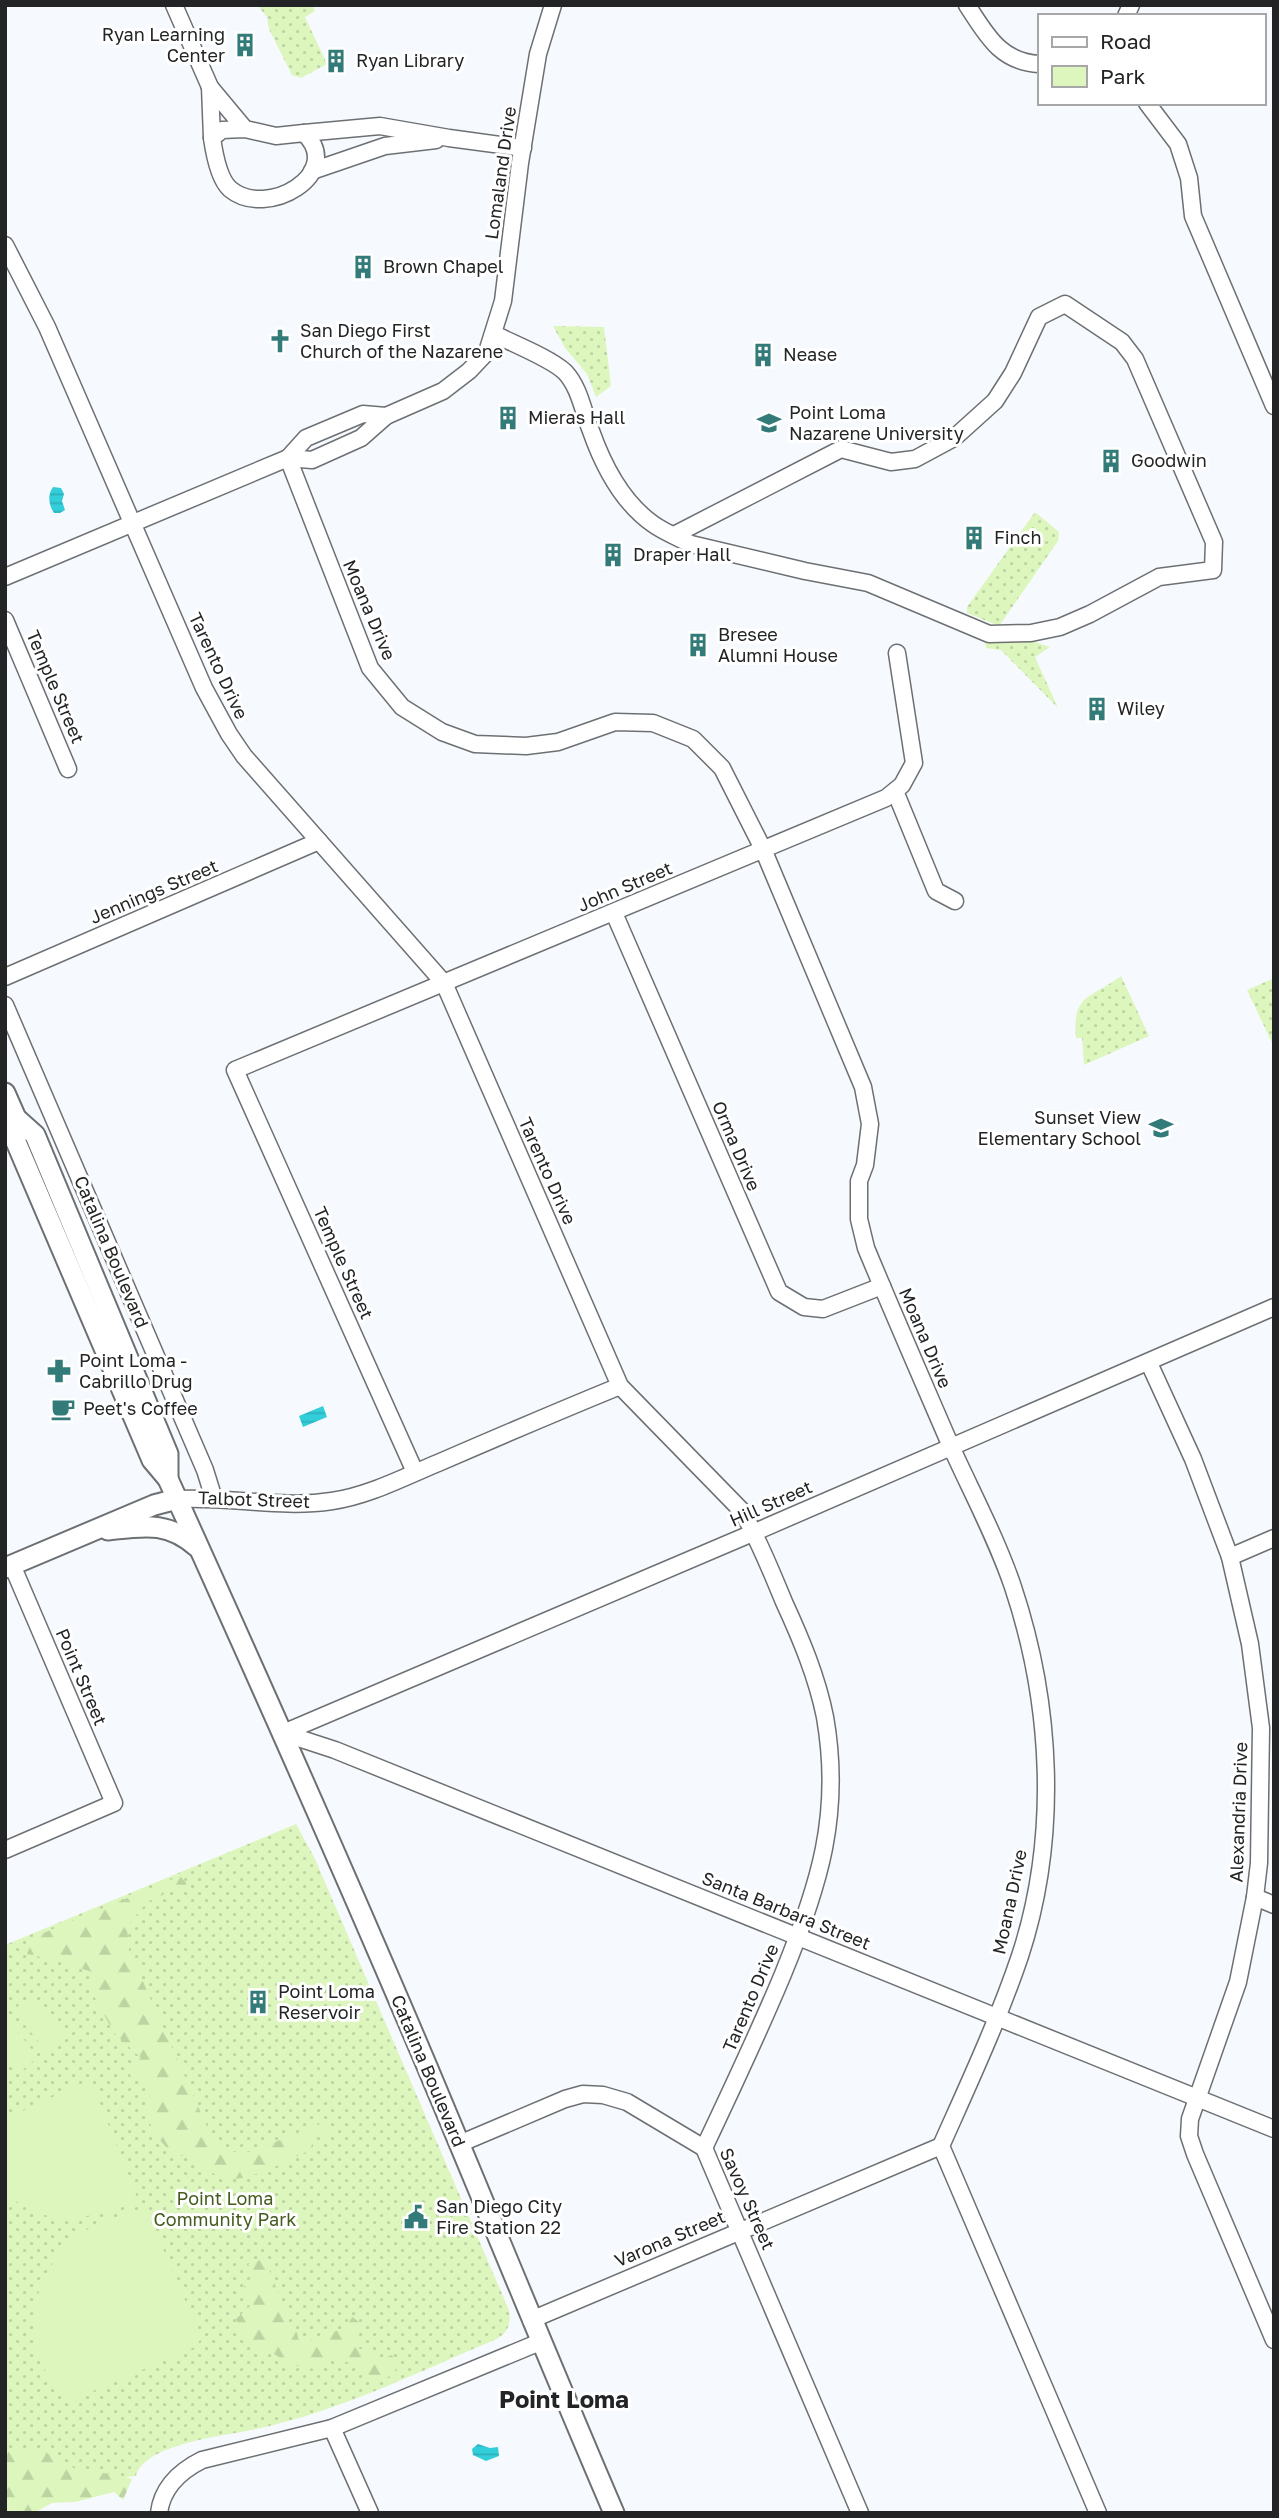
<svg xmlns="http://www.w3.org/2000/svg" width="1279" height="2518" viewBox="0 0 1279 2518" font-family="'Golos Text',sans-serif">
<style>
.green{fill:url(#green-dots)}
.forest{fill:url(#forest-firs)}
.pitch{fill:#ddf6bd}
.water{fill:url(#water-rules)}
.lines{fill:none;stroke-linecap:round;stroke-linejoin:round}
.minor-casing{stroke:#6d7073;stroke-width:19}
.major-casing{stroke:#6d7073;stroke-width:23}
.minor{stroke:#fff;stroke-width:16}
.major{stroke:#fff;stroke-width:19}
.labels{text-anchor:middle;stroke-width:6;stroke-linejoin:round;paint-order:stroke}
.poi-label{font-size:18px;fill:#222425;stroke:#fff;text-anchor:start}
.street-label{font-size:18px;fill:#222425;stroke:#fff}
.park-label{font-size:18px;fill:#455c1e;stroke:#fff}
.district-label{font-size:24px;font-weight:bold;fill:#222425;stroke:#fff}
</style>
<defs>
<pattern id="green-dots" width="8" height="8" patternUnits="userSpaceOnUse" patternTransform="scale(1.75)"><rect width="8" height="8" fill="#ddf6bd"/><path d="M2 2h.1M6 6h.1" fill="none" stroke="#bdd3a2" stroke-width="1.8" stroke-linecap="round"/></pattern>
<pattern id="forest-firs" width="22" height="20" patternUnits="userSpaceOnUse" patternTransform="scale(1.75)"><rect width="22" height="20" fill="#ddf6bd"/><path d="M5 1l3.5 6h-7zM16 11l3.5 6h-7z" fill="#bdd3a2"/></pattern>
<pattern id="water-rules" width="6" height="5" patternUnits="userSpaceOnUse" patternTransform="scale(1.75)"><rect width="6" height="5" fill="#32ceda"/><path d="M0 2.5h6" fill="none" stroke="#2cb1bb"/></pattern>
</defs>
<rect width="100%" height="100%" fill="#f6fafe"/>
<!-- green -->
<g class="green">
<path d="M257,5H312L315,11L305,17L327,64L301,78L292,75L269,29L267,17Z"/>
<path d="M553,326L604,327L611,386L596,397L587,374L565,348Z"/>
<path d="M1035,512L1059,532L1058,541L999,626L967,613V607Z"/>
<path d="M985,640H1029L1050,647L1035,657L1058,708L1001,650L986,648Z"/>
<path d="M1121,976L1149,1036L1084,1065L1082,1038H1076C1072,993 1091,999 1121,976Z"/>
<path d="M1274,978V1047L1247,990Z"/>
<path d="M296,1824L315,1859L509,2310C511,2324 509,2331 497,2339C417,2372 337,2413 251,2430C224,2436 144,2444 136,2476L5,2493V1945Z"/>
</g>
<!-- forest -->
<g class="forest">
<path d="M180,1876L187,1884L147,1902L127,1927L129,1950L212,2138L231,2152H250L327,2121L330,2127L328,2132L312,2140L313,2149C292,2158 249,2182 227,2179C212,2176 201,2164 189,2155L175,2157L159,2139L148,2120L150,2084L131,2079L129,2066L141,2058L114,2033L89,1987L95,1973L59,1961L27,1954L34,1937Z"/>
<path d="M260,2260L268,2266L288,2320L297,2333L300,2345L343,2328L351,2316L359,2322L356,2349H369L378,2360L392,2355L398,2367L390,2376L373,2384L355,2363L330,2360L320,2370L291,2365L271,2352L260,2350L242,2336L236,2319L250,2306L242,2289L254,2274L248,2264Z"/>
<path d="M5,2449H40L79,2471L114,2474L132,2479L123,2500L114,2492L75,2502L52,2503L34,2513H5Z"/>
</g>
<!-- pitch -->
<g class="pitch">
<path d="M32,1995L65,2036L46,2051L13,2010Z"/>
<path d="M5,2016L38,2057L19,2073L5,2055Z"/>
<path d="M83,2083L94,2088L138,2200C94,2219 42,2231 5,2191V2119Z"/>
<path d="M145,2207L201,2337L197,2346L68,2402L55,2388L37,2356L34,2317L40,2285L54,2261L83,2231Z"/>
</g>
<!-- water -->
<g class="water">
<path d="M53,487L61,488L64,494L62,501L65,510L60,513H54C49,506 47,495 53,487Z"/>
<path d="M323,1406L327,1417L303,1427L299,1416Z"/>
<path d="M478,2444L490,2448L498,2447L499,2456L486,2461L473,2455L472,2449Z"/>
</g>
<g class="lines">
<!-- minor casing -->
<g class="minor-casing">
<g id="minor">
<path d="M174,5L210,87L245,129L276,136L304,133C346,173 267,220 230,189C219,179 214,152 212,138L222,130L245,129"/>
<path d="M967,5C986,34 1000,62 1039,64"/>
<path d="M1126,16L1131,5"/>
<path d="M210,87L212,138"/>
<path d="M1147,103L1178,144L1189,178L1193,216L1274,406"/>
<path d="M304,133L380,126L449,138L523,148"/>
<path d="M312,171L385,146L436,140"/>
<path d="M5,245L47,327L204,688L229,734L244,756L444,983L620,1386L742,1511C759,1540 771,1571 784,1602C801,1639 817,1677 825,1717C842,1814 819,1886 783,1974C758,2034 731,2091 704,2148"/>
<path d="M494,334C512,343 552,359 565,372C580,388 583,412 591,431C603,465 623,503 653,524C664,532 679,538 691,544L805,571L868,583L989,634L1031,633L1060,627L1090,614L1159,577L1213,570L1214,542L1135,359L1122,342L1065,304L1039,317L1013,373L995,401L954,438L915,459L891,462L841,449L674,535"/>
<path d="M288,458L370,668L402,707L442,732L475,744L526,746L558,742L615,722L653,723L693,739L722,768L763,849L863,1087L870,1124L865,1165L859,1181V1219L866,1248C893,1313 921,1377 949,1442C970,1489 996,1537 1013,1587C1052,1704 1059,1837 1020,1956C998,2021 969,2083 941,2146L1098,2513"/>
<path d="M288,458L312,460L361,438L386,416L443,391L469,371L487,352L503,301L520,163L538,54L553,5"/>
<path d="M5,577L288,458L306,438L363,414L386,416"/>
<path d="M5,620L68,769"/>
<path d="M895,791L936,891L955,901"/>
<path d="M614,913L779,1292L804,1307L823,1309L882,1286"/>
<path d="M5,977L319,841"/>
<path d="M5,1005L205,1470L214,1499"/>
<path d="M1149,1363L1193,1459L1230,1557L1250,1644L1261,1728L1259,1863L1255,1897L1238,1982L1190,2119L1189,2136L1195,2154L1274,2340"/>
<path d="M415,1472L235,1070L886,798L902,785L914,763L897,653"/>
<path d="M177,1499C229,1496 281,1509 332,1501C368,1496 404,1477 438,1463C498,1437 559,1411 620,1386"/>
<path d="M1230,1557L1274,1538"/>
<path d="M283,1733L755,1532L1274,1307"/>
<path d="M283,1733L335,1750L1274,2129"/>
<path d="M5,1850L114,1803L12,1565"/>
<path d="M1255,1897L1274,1905"/>
<path d="M459,2144L565,2099L583,2094L603,2095L627,2102L704,2148L860,2513"/>
<path d="M531,2320L941,2146"/>
<path d="M332,2428L370,2513"/>
<path d="M159,2513C162,2488 180,2471 202,2460L332,2428L540,2342"/>
</g>
</g>
<!-- major casing -->
<g class="major-casing">
<g id="major">
<path d="M5,1093L16,1118L35,1135L168,1454V1479"/>
<path d="M16,1118V1142L152,1460L168,1479C256,1673 343,1868 426,2064C489,2214 550,2364 614,2513"/>
<path d="M108,1530C144,1526 168,1521 197,1547"/>
<path d="M5,1568L154,1505L177,1499"/>
</g>
</g>
<!-- minor -->
<use href="#minor" class="minor"/>
<!-- major -->
<use href="#major" class="major"/>
</g>
<!-- icons -->
<defs>
<g id="building-bare" transform="scale(1.89)"><path d="M-4-6H4V6H1V3H-1V6H-4ZM-2.5-4.3h1.7v1.8h-1.7ZM.8-4.3h1.7v1.8H.8ZM-2.5-1h1.7V.8h-1.7ZM.8-1h1.7V.8H.8Z" fill="#337b79" stroke="#fff" stroke-width="2.5" paint-order="stroke"/></g>
<g id="church-bare" transform="scale(1.89)"><path d="M-1.2-6h2.4v3.5h3.3v2.4h-3.3V6h-2.4V-.1h-3.3v-2.4h3.3Z" fill="#337b79" stroke="#fff" stroke-width="2.5" paint-order="stroke"/></g>
<g id="university-bare" transform="scale(1.89)"><path d="M0-5L7-2L0 1L-7-2ZM-4 1L0 2.5L4 1V4Q0 6-4 4Z" fill="#337b79" stroke="#fff" stroke-width="2.5" paint-order="stroke"/></g>
<g id="school-bare" transform="scale(1.89)"><path d="M0-5L7-2L0 1L-7-2ZM-4 1L0 2.5L4 1V4Q0 6-4 4Z" fill="#337b79" stroke="#fff" stroke-width="2.5" paint-order="stroke"/></g>
<g id="pharmacy-bare" transform="scale(1.89)"><path d="M-2-6h4v4h4v4h-4v4h-4v-4h-4v-4h4Z" fill="#337b79" stroke="#fff" stroke-width="2.5" paint-order="stroke"/></g>
<g id="cafe-bare" transform="scale(1.89)"><path d="M-5.5-4.5H6V0H3Q3 3.5 0 3.5H-2.5Q-5.5 3.5-5.5 0ZM3-3.2v2h1.7v-2ZM-6 4.5H4V6H-6Z" fill="#337b79" stroke="#fff" stroke-width="2.5" paint-order="stroke"/></g>
<g id="civic-bare" transform="scale(1.89)"><path d="M-.6-6.5H3V-4.5H.6V-3L4-1V1h2V6H-6V1h2V-1L-.6-3ZM-1.2 2.5V6h2.4V2.5Z" fill="#337b79" stroke="#fff" stroke-width="2.5" paint-order="stroke"/></g>
</defs>
<g fill-rule="evenodd">
<use href="#building-bare" x="245" y="45"/>
<use href="#building-bare" x="336" y="61"/>
<use href="#building-bare" x="363" y="267"/>
<use href="#church-bare" x="280" y="341"/>
<use href="#building-bare" x="763" y="355"/>
<use href="#building-bare" x="508" y="418"/>
<use href="#university-bare" x="769" y="423"/>
<use href="#building-bare" x="1111" y="461"/>
<use href="#building-bare" x="974" y="538"/>
<use href="#building-bare" x="613" y="555"/>
<use href="#building-bare" x="698" y="645"/>
<use href="#building-bare" x="1097" y="709"/>
<use href="#school-bare" x="1161" y="1128"/>
<use href="#pharmacy-bare" x="59" y="1371"/>
<use href="#cafe-bare" x="63" y="1409"/>
<use href="#building-bare" x="258" y="2002"/>
<use href="#civic-bare" x="416" y="2217"/>
</g>
<g class="labels">
<!-- poi labels -->
<g class="poi-label">
<text x="225" y="41" text-anchor="end">Ryan Learning<tspan x="225" dy="21">Center</tspan></text>
<text x="356" y="67">Ryan Library</text>
<text x="383" y="273">Brown Chapel</text>
<text x="300" y="337">San Diego First<tspan x="300" dy="21">Church of the Nazarene</tspan></text>
<text x="783" y="361">Nease</text>
<text x="789" y="419">Point Loma<tspan x="789" dy="21">Nazarene University</tspan></text>
<text x="528" y="424">Mieras Hall</text>
<text x="1131" y="467">Goodwin</text>
<text x="994" y="544">Finch</text>
<text x="633" y="561">Draper Hall</text>
<text x="718" y="641">Bresee<tspan x="718" dy="21">Alumni House</tspan></text>
<text x="1117" y="715">Wiley</text>
<text x="1141" y="1124" text-anchor="end">Sunset View<tspan x="1141" dy="21">Elementary School</tspan></text>
<text x="79" y="1367">Point Loma -<tspan x="79" dy="21">Cabrillo Drug</tspan></text>
<text x="83" y="1415">Peet's Coffee</text>
<text x="278" y="1998">Point Loma<tspan x="278" dy="21">Reservoir</tspan></text>
<text x="436" y="2213">San Diego City<tspan x="436" dy="21">Fire Station 22</tspan></text>
</g>
<!-- street labels -->
<g class="street-label">
<text transform="translate(501 173) rotate(-82)" y="6">Lomaland Drive</text>
<text transform="translate(369 610) rotate(67)" y="6">Moana Drive</text>
<text transform="translate(218 666) rotate(65)" y="6">Tarento Drive</text>
<text transform="translate(55 687) rotate(67)" y="6">Temple Street</text>
<text transform="translate(625 887) rotate(-23)" y="6">John Street</text>
<text transform="translate(154 892) rotate(-23)" y="6">Jennings Street</text>
<text transform="translate(736 1146) rotate(67)" y="6">Orma Drive</text>
<text transform="translate(547 1171) rotate(66)" y="6">Tarento Drive</text>
<text transform="translate(111 1252) rotate(67)" y="6">Catalina Boulevard</text>
<text transform="translate(343 1263) rotate(66)" y="6">Temple Street</text>
<text transform="translate(925 1338) rotate(67)" y="6">Moana Drive</text>
<text transform="translate(254 1500) rotate(2)" y="6">Talbot Street</text>
<text transform="translate(771 1504) rotate(-24)" y="6">Hill Street</text>
<text transform="translate(81 1677) rotate(67)" y="6">Point Street</text>
<text transform="translate(1239 1812) rotate(-88)" y="6">Alexandria Drive</text>
<text transform="translate(1010 1902) rotate(-78)" y="6">Moana Drive</text>
<text transform="translate(786 1911) rotate(22)" y="6">Santa Barbara Street</text>
<text transform="translate(751 1998) rotate(-67)" y="6">Tarento Drive</text>
<text transform="translate(428 2071) rotate(67)" y="6">Catalina Boulevard</text>
<text transform="translate(747 2199) rotate(66)" y="6">Savoy Street</text>
<text transform="translate(670 2239) rotate(-23)" y="6">Varona Street</text>
</g>
<!-- park labels -->
<g class="park-label">
<text x="225" y="2205">Point Loma<tspan x="225" dy="21">Community Park</tspan></text>
</g>
<!-- district labels -->
<g class="district-label">
<text x="564" y="2408">Point Loma</text>
</g>
</g>
<!-- border -->
<rect width="1279" height="2518" fill="none" stroke="#222425" stroke-width="14"/>
<!-- legend -->
<rect x="1038" y="14" width="228" height="91" fill="#ffffff" stroke="#a7a7a8" stroke-width="2"/>
<rect x="1052" y="37" width="35" height="10" fill="#ffffff" stroke="#a7a7a8" stroke-width="2"/>
<text x="1100" y="49" font-size="21" fill="#222425">Road</text>
<rect x="1052" y="66" width="35" height="21" fill="#ddf6bd" stroke="#a7a7a8" stroke-width="2"/>
<text x="1100" y="84" font-size="21" fill="#222425">Park</text>
</svg>
